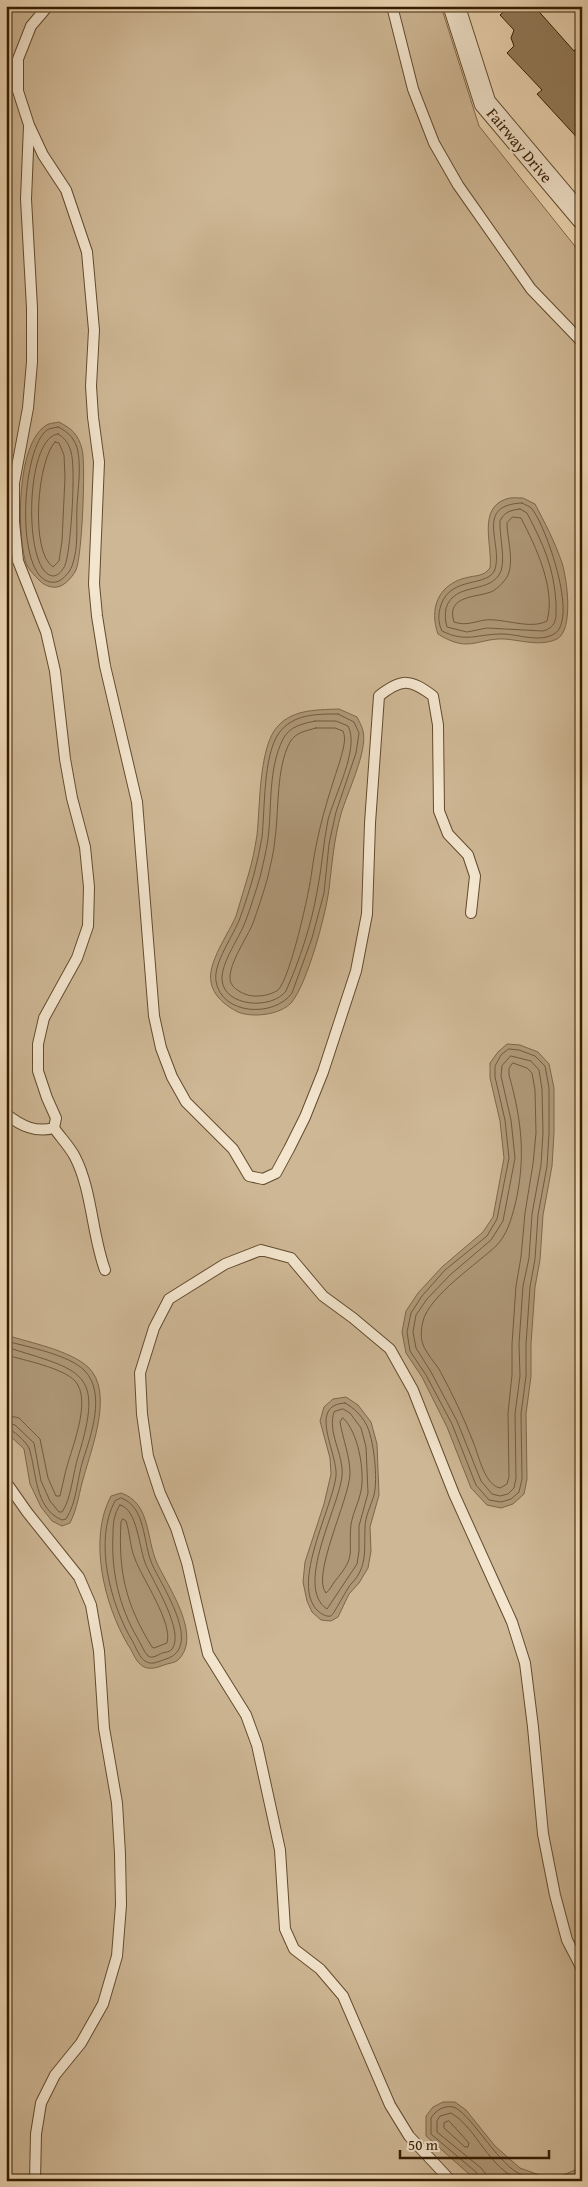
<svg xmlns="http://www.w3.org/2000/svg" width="588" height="2187" viewBox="0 0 588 2187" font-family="'Gentium Book Plus',serif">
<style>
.green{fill:#ceb795;stroke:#816a4a}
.water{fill:#ae9777;stroke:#7d6647}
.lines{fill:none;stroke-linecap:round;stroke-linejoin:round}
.shore{stroke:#715a3c;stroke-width:1}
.building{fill:#947d5e;stroke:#341c00}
.service-casing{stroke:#624b2d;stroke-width:12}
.minor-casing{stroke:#624b2d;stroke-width:23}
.service{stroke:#f3e5ce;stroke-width:10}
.minor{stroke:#f3e5ce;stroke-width:21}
.labels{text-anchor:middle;stroke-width:4;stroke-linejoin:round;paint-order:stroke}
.street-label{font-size:16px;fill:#341c00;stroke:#f3e5ce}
</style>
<rect width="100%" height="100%" fill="#edd7b4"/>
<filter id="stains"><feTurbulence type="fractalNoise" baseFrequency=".004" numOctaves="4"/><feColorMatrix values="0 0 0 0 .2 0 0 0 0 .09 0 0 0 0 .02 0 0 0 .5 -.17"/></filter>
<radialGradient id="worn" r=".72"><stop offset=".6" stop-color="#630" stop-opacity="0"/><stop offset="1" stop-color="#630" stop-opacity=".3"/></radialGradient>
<!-- green -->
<path class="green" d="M6,6H441L479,126L582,255V2181H6Z"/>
<!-- water -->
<g class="water">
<path d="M59,422C72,429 78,434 82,449C86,463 82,557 76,570C73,576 65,586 57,587C51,588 44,585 40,581C34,575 27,568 25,560C17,529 17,445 45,426C48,423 55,423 59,422Z"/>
<path d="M523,498L535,504C545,523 555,542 562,563C567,578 574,630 557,639C540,647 521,640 504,639C490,638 478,644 466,644C456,644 446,639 438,634C429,609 438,585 465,578C476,575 483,577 490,568C493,546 477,509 506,499C511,497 518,498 523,498Z"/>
<path d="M339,709L357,717C359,721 362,726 363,731C368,751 347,793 341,814C334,839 332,864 329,889C326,914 307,985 291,1003C280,1015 252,1018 238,1012C226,1006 213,996 211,982C207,963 229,933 236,916C240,903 244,889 248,876C252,863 255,848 257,835C260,807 259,755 274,731C289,709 315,710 339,709Z"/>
<path d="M507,1044L520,1045L538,1052L549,1064L554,1088V1133L552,1166L543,1215L540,1260L535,1287L531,1344V1376L526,1414L527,1479L524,1494L513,1504L501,1508L487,1505L471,1488L447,1427L422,1377L406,1353L402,1332L406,1311L418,1293L442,1267L483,1232L493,1217L504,1158L500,1121L490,1078V1063L498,1052Z"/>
<path d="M6,1335C31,1343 69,1350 88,1367C114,1391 92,1447 84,1476C79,1492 78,1507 70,1523L62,1526L52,1521L41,1507L30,1484L24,1449L6,1432Z"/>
<path d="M346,1397L358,1405L371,1422L377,1444L379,1495L370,1527L371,1551L368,1568L359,1583L349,1594L338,1617L331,1621L321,1620L312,1612L307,1601L303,1582L305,1562L324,1504L331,1474L330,1458L320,1421L324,1407L333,1399Z"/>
<path d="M121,1493C151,1503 146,1539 157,1563C168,1587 203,1636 178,1660C175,1663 169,1663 164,1665C156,1668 147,1671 140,1664C135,1660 132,1650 128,1645C104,1604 88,1539 111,1496Z"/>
<path d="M443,2102H455L466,2110L495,2146L520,2168L542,2176H561L582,2167V2181H477L426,2136V2116L433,2107Z"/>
</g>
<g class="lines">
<!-- shore -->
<g class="shore">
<path d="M58,427C69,432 76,440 78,452C81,470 78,488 77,506C76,525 79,548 72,566C70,572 62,581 56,582C14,589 20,450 47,430C50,428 54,428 58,427Z"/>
<path d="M58,434C65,438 69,444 71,452C76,467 71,545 66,562C65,567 60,575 54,576C23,577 24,437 58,434Z"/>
<path d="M55,442L59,443L64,455L65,477L62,541L59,561L53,567C30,552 37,461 55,442Z"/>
<path d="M522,503C525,505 530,506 532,509C546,526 579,620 554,634C539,643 518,634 502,634C477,634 466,643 442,631C438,623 438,614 441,605C451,575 489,588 495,569C503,543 474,505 522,503Z"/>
<path d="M520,509L527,513C543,544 554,567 556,603C556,616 558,627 543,631L487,628L467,632L447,627C445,621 445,614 446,608C455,582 486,594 499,575C507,564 499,535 500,521C504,512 511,510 520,509Z"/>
<path d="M513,517L521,518C536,547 556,589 547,621C530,630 504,618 485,620C473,622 466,626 454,622C445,594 479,598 493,591C498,588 504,582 507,577C515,562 507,539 507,523Z"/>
<path d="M338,714L354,722L359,733L356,753L336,812L329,844L324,893L312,938L292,993C274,1018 221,1015 216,981C213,963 234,935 240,918C245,904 250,889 254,874C257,862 260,849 262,837C265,810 263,755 279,733C293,714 316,714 338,714Z"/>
<path d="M315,721H336L348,726C360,748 334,796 328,820C323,844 322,868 317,892C311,926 300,959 286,991C272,1010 224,1007 222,980C221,962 240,937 246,920C251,906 256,891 260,877C263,865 266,852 268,839C272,807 268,769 283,739C290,726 302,724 315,721Z"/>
<path d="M316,728H335L343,731C347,740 342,752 340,761C328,797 317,832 312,870C310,890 290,979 278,990C270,996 253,998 245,994C239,992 230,986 230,979C229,963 247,938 253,923C258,909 263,894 267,880C270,867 274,852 275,839C279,810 276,768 290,742C296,732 306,731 316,728Z"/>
<path d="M509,1049L519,1050L535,1056L545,1066L549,1088V1133L547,1166L538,1215L535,1259L530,1287L526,1344V1376L521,1414L522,1479L519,1492L511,1499L501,1502L489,1500L476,1485L452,1424L426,1375L410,1351L407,1332L411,1313L422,1296L445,1270L487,1236L497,1219L509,1158L505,1120L495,1077V1066L501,1055Z"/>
<path d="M511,1056L531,1061L539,1070L542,1089L543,1133L541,1165L532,1214L529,1258L523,1286L519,1344L520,1376L515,1414L516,1478L514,1488L508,1494L500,1496L492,1494L481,1481L457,1421L431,1372L416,1348L413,1332L416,1315L427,1299L450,1275L491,1240L503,1221L515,1158L511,1120L501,1076L502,1066Z"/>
<path d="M513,1063L527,1068L532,1073L535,1090L536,1133L533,1164L525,1213L521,1257L516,1286L512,1344V1375L508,1413L509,1477L507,1484L500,1488C485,1485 479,1457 474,1444C464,1418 452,1393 439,1369C434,1362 428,1355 424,1347C420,1339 421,1329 423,1321C429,1296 478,1263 496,1246C507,1235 511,1220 515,1205C526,1159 522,1121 509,1075V1069Z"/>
<path d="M6,1341C28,1347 70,1355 85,1371C106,1394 91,1435 83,1460C77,1479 77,1502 66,1519L62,1520C34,1508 37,1472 29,1448C26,1442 13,1429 6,1428"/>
<path d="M6,1347C82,1371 105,1370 78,1457C73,1473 71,1500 62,1512H59L50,1501L41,1481L34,1443L15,1425L6,1422"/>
<path d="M6,1355C24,1360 63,1368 75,1381C93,1401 70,1451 65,1474C63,1481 62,1489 60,1496H56L48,1478L40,1439L19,1418L6,1415"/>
<path d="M345,1403C354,1408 361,1415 366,1424C374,1438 378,1480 374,1495C371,1506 365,1516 365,1528C364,1549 368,1567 351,1584C346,1590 334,1614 331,1616C326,1617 321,1614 317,1610C291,1583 332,1509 336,1476C338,1453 307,1405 345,1403Z"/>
<path d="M343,1409L350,1413L361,1428L366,1447L368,1493L359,1526V1551L357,1564L327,1609C294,1587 339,1507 342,1476C344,1454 327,1433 334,1412Z"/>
<path d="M343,1418C358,1431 365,1471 361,1491C359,1502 353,1512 351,1524C348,1554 357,1555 335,1581C332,1585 330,1590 326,1593C311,1576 349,1500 350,1474C350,1456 343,1440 340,1422Z"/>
<path d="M121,1498C146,1506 143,1544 152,1564C161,1585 204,1647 166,1659C159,1661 152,1666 145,1661C140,1658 136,1648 133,1642C111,1606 93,1541 115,1501Z"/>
<path d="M120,1505C138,1509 139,1550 146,1565C154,1583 185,1632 172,1649C170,1652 166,1652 162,1653C158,1655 152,1659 148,1656C144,1652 141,1644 138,1639C119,1607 111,1571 113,1534C113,1523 114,1514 120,1505Z"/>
<path d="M123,1519L126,1521C130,1533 130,1547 135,1559C143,1580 173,1623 167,1643L154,1648L152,1647C126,1605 118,1572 121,1522Z"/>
<path d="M449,2121L469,2143L468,2147H465L444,2128V2123Z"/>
<path d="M480,2181L476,2172L431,2134V2118C435,2111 444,2105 453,2107C469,2111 496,2161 518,2173C529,2179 542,2181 555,2181"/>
<path d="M487,2181L486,2174L481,2168L437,2132V2121L440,2116L451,2113C478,2129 488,2169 522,2181"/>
</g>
</g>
<!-- building -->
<path class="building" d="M510,6H534L574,51L582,44V143L537,94L542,90L507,53L514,46L511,38L514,30L500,15Z"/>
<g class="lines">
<!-- service casing -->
<g class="service-casing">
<g id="service">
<path d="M48,6L31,26L18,59V91L29,125L43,155L66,190L87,252L94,330L91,386L93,417L99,462L94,584L97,616L105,666L137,802L154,1016L161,1048L172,1077L186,1102L233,1149L249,1176L263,1179L276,1173L289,1149L305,1117L323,1072L356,971L367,914L370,823L379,696C402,678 410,679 433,696L438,725L439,811L448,834L468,855L475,876L471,913"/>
<path d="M392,6L413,89L434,143L458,185L531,289L582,342"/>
<path d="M6,1114C21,1126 36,1133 54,1128L56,1118L47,1098L38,1071V1044L44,1018L77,958L88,926L89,887L85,847L72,798L65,759L55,671L46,632L18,561L14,522V483L28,408L32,362V308L26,199L29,126"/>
<path d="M54,1128C61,1138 70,1147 75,1157C92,1190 92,1235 105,1270"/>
<path d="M6,1482L27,1512L79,1577L91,1605L99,1651L104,1728L117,1803L120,1854L121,1905L117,1956L103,2004L81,2043L55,2075L41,2103L36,2134L35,2181"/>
<path d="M451,2181L409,2136L390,2105L343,1996L320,1969L294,1949L285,1929L280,1850L257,1745L246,1715L208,1654L187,1563L176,1528L160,1493L148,1456L142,1414L140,1373L154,1328L169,1299L225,1264L261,1250L291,1258L323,1296L353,1318L390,1349L413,1390L454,1494L512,1622L525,1663L533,1727L543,1834L555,1895L567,1940L582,1969"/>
</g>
</g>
<!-- minor casing -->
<g class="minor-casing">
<path id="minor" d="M454,6L485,103L582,218"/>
</g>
<!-- service -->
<use href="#service" class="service"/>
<!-- minor -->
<use href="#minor" class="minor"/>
</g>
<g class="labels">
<!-- street labels -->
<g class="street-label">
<text transform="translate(520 145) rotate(50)" y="6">Fairway Drive</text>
</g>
</g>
<!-- margin -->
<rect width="588" height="2187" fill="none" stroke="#edd7b4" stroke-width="25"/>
<rect x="8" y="8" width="573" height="2172" fill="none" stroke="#341c00" stroke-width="2.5"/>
<rect x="12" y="12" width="563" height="2162" fill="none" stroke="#341c00"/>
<!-- scale -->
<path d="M400 2150v8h149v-8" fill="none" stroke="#341c00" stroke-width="2.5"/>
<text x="408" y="2150" font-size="15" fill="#341c00" stroke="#f3e5ce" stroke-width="4" paint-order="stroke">50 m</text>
<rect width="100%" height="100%" filter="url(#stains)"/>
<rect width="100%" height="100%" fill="url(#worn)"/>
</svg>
